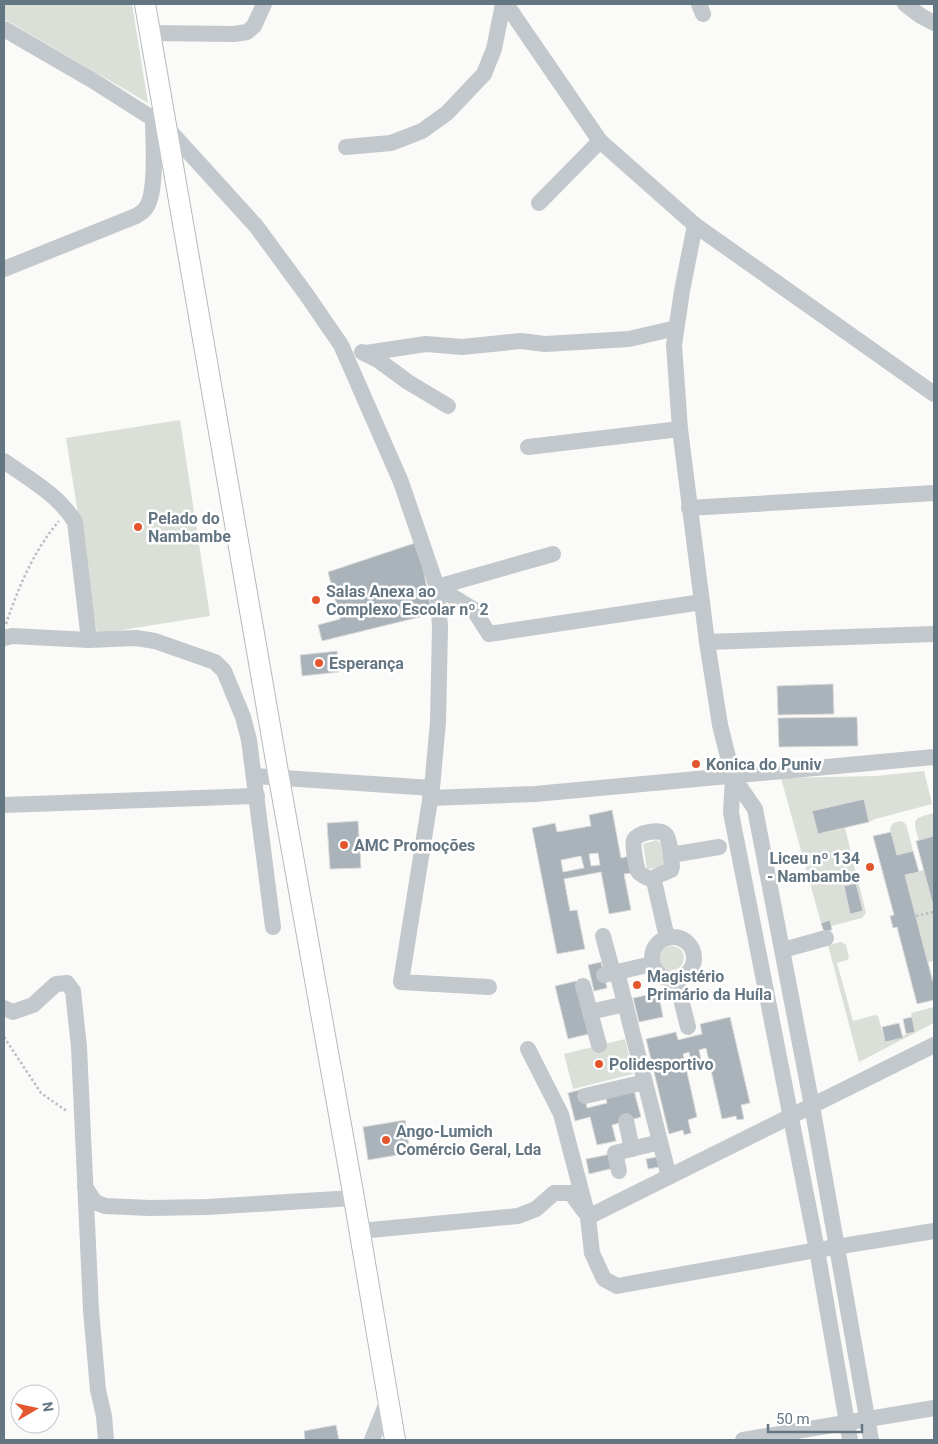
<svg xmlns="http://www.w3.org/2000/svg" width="938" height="1444" viewBox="0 0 938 1444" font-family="Roboto,sans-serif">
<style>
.green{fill:#dadfd7}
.building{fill:#aab3b9;stroke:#dcdcda;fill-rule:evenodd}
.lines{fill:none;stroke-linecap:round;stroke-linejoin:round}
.major-casing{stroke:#b5babe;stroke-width:22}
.path{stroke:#bbbfc2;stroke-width:2.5;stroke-dasharray:2.5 2.5;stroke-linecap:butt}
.minor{stroke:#c3c8cc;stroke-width:16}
.major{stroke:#fff;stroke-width:20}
.poi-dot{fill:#e4572e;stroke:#fff;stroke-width:2}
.labels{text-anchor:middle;stroke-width:5;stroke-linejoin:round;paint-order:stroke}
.poi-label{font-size:16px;font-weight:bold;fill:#657683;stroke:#fff;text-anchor:start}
</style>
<rect width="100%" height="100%" fill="#fafaf8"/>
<!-- green -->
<g class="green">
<path d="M4,4H132L148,103L4,19Z"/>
<path d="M180,420L210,616L97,634L66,438Z"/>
<path d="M924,771L932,804L875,819L869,822L863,799L812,812L818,834L845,828L866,913L862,918L831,926L829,920L821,923L781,778L876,776Z"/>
<path d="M934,813V838L919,841C913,818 911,819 934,813Z"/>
<path d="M901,821L906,824L913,851L897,855L890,829L893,823Z"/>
<path d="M657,840L662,844L665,863L661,868L647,869L643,844Z"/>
<path d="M924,870L934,909V961L928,962L905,875Z"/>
<path d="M841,942L846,945L849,958L847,960L837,963L853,1021L875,1015L878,1016L885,1041L915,1032L911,1013L934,1007V1023L859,1062L828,945Z"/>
<circle cx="672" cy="958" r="12"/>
<path d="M625,1039L633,1074L573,1089L564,1054Z"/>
</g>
<!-- building -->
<g class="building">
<path d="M418,542L432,614L322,641L318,625L340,619L328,572Z"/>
<path d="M337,651L339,672L302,676L300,655Z"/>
<path d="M833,684L834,714L778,715L777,686Z"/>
<path d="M857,717L858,746L779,747L778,718Z"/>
<path d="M864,799L869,822L818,834L812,811Z"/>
<path d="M612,810L621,858L630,856L633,873L624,874L631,910L609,914L601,872L564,879L570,911L577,910L585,949L557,954L532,828L555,823L557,832L591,826L589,815ZM598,853L600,865L591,866L589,854ZM581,856L584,868L563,872L561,860Z"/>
<path d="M358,821L361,868L330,869L327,823Z"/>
<path d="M891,832L897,855L913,851L919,872L905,875L933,982L934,981V1000L917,1004L897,927L893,928L890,916L894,915L873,836Z"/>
<path d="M934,836V909L916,841Z"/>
<path d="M856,883L863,911L850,914L844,886Z"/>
<path d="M830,920L832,930L824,932L821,923Z"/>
<path d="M601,962L607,988L594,991L588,965Z"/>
<path d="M576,981L589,1034L568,1039L555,986Z"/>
<path d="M647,995L648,998L659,996L663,1017L639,1022L633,998Z"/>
<path d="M730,1017L750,1103L741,1105L744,1119L737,1120L736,1116L722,1119L706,1048L699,1050L701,1059L691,1062L689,1052L683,1054L697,1117L688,1120L691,1133L684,1135L683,1130L669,1134L646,1039L676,1032L678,1040L702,1034L700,1024Z"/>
<path d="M912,1017L915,1032L906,1034L903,1019Z"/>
<path d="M899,1023L903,1038L885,1042L882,1027Z"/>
<path d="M633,1087L641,1117L612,1125L616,1141L597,1145L590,1117L575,1121L568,1093L583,1089L587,1108L607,1103L605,1094Z"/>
<path d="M405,1120L410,1153L368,1160L363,1127Z"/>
<path d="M611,1154L614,1168L589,1174L586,1159Z"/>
<path d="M657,1157L659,1167L648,1169L646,1159Z"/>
<path d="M336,1425L339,1440H305L304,1431Z"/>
</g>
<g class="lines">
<!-- major casing -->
<g class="major-casing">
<path id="major" d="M145,4L279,778L354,1198L395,1440"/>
</g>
<!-- path -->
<g class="path">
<path d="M6,624C18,588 34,550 59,521"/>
<path d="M916,916L934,912"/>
<path d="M4,1037L41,1093L68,1112"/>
</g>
<!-- minor -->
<g class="minor">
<path d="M506,4L600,141L695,225L934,394"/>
<path d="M699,4L703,14"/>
<path d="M905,4L921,16L934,23"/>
<path d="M4,29L92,80L166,127L256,226L306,294L341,345L401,482L437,587L440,627L438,722L432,788L401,982L489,987"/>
<path d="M150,33L234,34L247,32L254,26L264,4"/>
<path d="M346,147L391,143L422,131L447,113L484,74L494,49L503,4"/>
<path d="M539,203L600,141"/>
<path d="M695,225L682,291L674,345L680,429L707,642L720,725L733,777L731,813L817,1250L850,1440"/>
<path d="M4,269L136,216C139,214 143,212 145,209C158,195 153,139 153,119"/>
<path d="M362,352L378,360L408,382L448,406"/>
<path d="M366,353L426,344L462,347L521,341L545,344L629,339L676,328"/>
<path d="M528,447L680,429"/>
<path d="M4,461C29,479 59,495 75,522L89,640"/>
<path d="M689,508L934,493"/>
<path d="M437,587L473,609L489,634L702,602"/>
<path d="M437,587L553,554"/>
<path d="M4,638L12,636L89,640L136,638L155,641L215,662L224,671L243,717L249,740L273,927"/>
<path d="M707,642L934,634"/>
<path d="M254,776L432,788"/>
<path d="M733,777L755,809L812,1106L871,1440"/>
<path d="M430,798L535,794L934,757"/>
<path d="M4,805L257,796"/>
<path d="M671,855L719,847"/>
<path d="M654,881L657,876L671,870L672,866C671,858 671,842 666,835C661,828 638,832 634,840C632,843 636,866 638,871C641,877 649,877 654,881L667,938"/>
<path d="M603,936L613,973"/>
<circle cx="673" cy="958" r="21"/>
<path d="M783,950L826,938"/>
<path d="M617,972L669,1177"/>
<path d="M604,975L652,964"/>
<path d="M676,979L688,1027"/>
<path d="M583,986L599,1045"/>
<path d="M4,1008L13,1012L33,1005L56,984L67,983L73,991L79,1047L91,1310L98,1390L104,1416L106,1440"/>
<path d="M590,1012L625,1004"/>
<path d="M528,1049L561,1114L588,1217L592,1253L604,1279L617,1286L817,1250L934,1231"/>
<path d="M585,1096L645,1082"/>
<path d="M626,1121L632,1149"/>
<path d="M619,1171L615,1153L660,1142"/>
<path d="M85,1187L95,1202L105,1206L150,1208L207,1207L354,1198"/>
<path d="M588,1217L934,1045"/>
<path d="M360,1231L518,1216L536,1209L554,1193H571L584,1211"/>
<path d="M372,1440L388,1400"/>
<path d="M743,1440L934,1408"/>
</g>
<!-- major -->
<use href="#major" class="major"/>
</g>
<!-- markers -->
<g class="poi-dot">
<circle cx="138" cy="527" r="5"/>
<circle cx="316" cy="600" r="5"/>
<circle cx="319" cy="663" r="5"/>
<circle cx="696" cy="764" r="5"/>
<circle cx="344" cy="845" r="5"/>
<circle cx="870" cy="867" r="5"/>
<circle cx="637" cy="985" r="5"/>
<circle cx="599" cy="1064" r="5"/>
<circle cx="386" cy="1140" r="5"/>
</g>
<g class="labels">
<!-- poi labels -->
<g class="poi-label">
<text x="148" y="524">Pelado do<tspan x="148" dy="18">Nambambe</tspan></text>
<text x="326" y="597">Salas Anexa ao<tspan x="326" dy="18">Complexo Escolar nº 2</tspan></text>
<text x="329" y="669">Esperança</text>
<text x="706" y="770">Konica do Puniv</text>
<text x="354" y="851">AMC Promoções</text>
<text x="860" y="864" text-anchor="end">Liceu nº 134<tspan x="860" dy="18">- Nambambe</tspan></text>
<text x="647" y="982">Magistério<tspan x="647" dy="18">Primário da Huíla</tspan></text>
<text x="609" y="1070">Polidesportivo</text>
<text x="396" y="1137">Ango-Lumich<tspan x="396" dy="18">Comércio Geral, Lda</tspan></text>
</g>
</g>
<!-- border -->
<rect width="938" height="1444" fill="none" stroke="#657683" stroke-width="10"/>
<!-- north arrow -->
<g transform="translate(35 1409) rotate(81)"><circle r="24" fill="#ffffff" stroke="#c1c8cd"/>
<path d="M0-4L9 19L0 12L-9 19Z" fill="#e4572e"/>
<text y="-8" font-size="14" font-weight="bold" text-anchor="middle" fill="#657683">N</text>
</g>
<!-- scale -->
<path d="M768 1424v8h94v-8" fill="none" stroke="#657683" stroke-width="2.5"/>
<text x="776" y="1424" font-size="15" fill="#657683" stroke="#ffffff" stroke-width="4" paint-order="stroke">50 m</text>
</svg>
